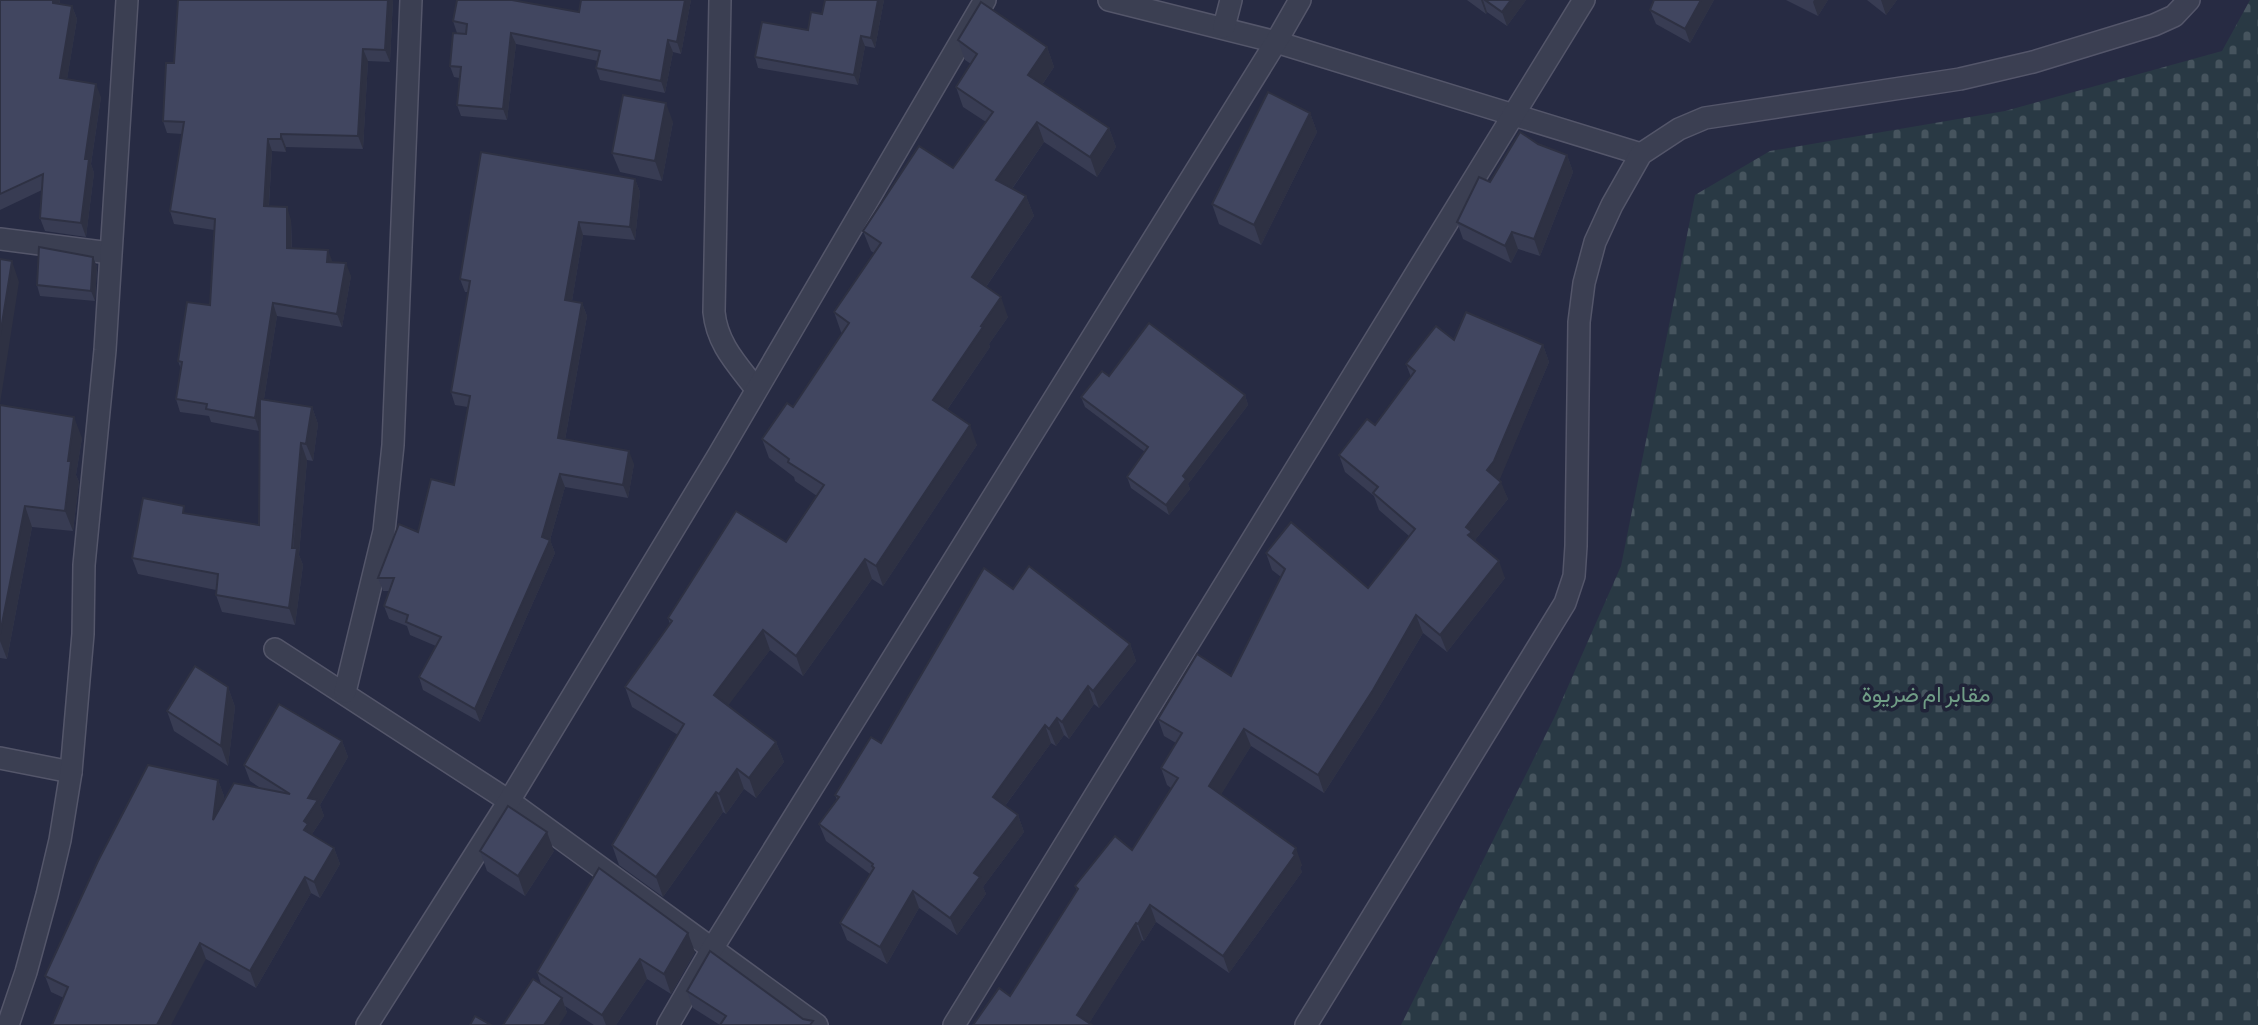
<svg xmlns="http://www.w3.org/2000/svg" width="2258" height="1025" viewBox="0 0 2258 1025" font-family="'Sofia Sans Condensed',Vazirmatn,sans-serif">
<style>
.cemetery{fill:url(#cemetery-stones)}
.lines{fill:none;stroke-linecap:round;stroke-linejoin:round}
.minor-casing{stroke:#54566a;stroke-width:24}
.minor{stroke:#3b3f52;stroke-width:21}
.wall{fill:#383c53}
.shaded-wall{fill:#2e3143}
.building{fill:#414660;stroke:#2e3143;stroke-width:2}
.labels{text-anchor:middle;stroke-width:7;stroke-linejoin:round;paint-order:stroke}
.park-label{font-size:23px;fill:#709d86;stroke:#202338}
</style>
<defs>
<pattern id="cemetery-stones" width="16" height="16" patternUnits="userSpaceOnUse" patternTransform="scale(1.75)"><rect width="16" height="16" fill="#293944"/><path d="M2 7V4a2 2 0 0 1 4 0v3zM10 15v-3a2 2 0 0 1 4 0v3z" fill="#46545e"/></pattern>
</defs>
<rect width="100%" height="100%" fill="#272b43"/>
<!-- cemetery -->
<path class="cemetery" d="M2250,0H2258V1025H1401L1555,716L1621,566L1695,195L1770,151L2005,111L2222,51Z"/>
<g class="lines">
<!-- minor casing -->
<g class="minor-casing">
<g id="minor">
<path d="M720,0L714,312C717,344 737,364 756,389"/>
<path d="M1109,0L1276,42L1641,154"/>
<path d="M1224,27L1231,0"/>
<path d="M0,239L110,253"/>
<path d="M275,649L509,801L817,1025"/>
<path d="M345,692L384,531L393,445L411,0"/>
<path d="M0,758L71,772"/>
<path d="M8,1025L26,972L47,895L60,840L71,772L83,634L84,565L105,350L127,0"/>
<path d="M367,1025L509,801L718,456L985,0"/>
<path d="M668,1025L712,949L1276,42L1300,0"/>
<path d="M954,1025L1584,0"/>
<path d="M1306,1025L1565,603L1574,576L1576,546L1579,322L1584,283L1595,242L1612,205L1641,154L1679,129L1705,118L1960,79L2033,62L2154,25L2174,16L2189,0"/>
</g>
</g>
<!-- minor -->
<use href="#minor" class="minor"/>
</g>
<!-- wall -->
<g class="wall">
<path d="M0,0H60V4L72,6L77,19L67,79L101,97L91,164L94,173L86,237L45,231L40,218L42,190L0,210Z"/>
<path d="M393,0L390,62L368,61L363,149L286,147V152L272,151L269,206L291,220L292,248L333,262L351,276L342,327L277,316L264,399L312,407L318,424L313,461L307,460L299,555L303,565L295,625L222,612L216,595V590L138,574L132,558L187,514L259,525V431L211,422L209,416L180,412L176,399L181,369L178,361L210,305L214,230L174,224L170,211L182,134L167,133L163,121L174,63Z"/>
<path d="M581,0H691L681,54L673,52L665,93L600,80L596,68L598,61L516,44L507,120L461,116L457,105L459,78L454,77L450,66L466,34L457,33L453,21L518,1L579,12Z"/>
<path d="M825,0H884L875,48L865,46L858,85L758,68L755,57L808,30L822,14Z"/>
<path d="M1467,0H1526L1507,26L1487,12L1486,14Z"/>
<path d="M1714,0L1690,43L1656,24L1650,10Z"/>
<path d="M1786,0H1828L1818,16Z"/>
<path d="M1867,0H1897L1886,15Z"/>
<path d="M958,40L1047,47L1054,67L1042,85L1109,128L1116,147L1097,177L1044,142L1012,189L1026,196L1034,216L986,287L1008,317L989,344L990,347L947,410L977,445L883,586L872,579L803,676L770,650L728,705L776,742L784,762L756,798L744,789L726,814L723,812L663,897L619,865L612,845L678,735L632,707L625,687L670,624L668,618L786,542L817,496L795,481L794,477L769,458L762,439L793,407L842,333L841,332L834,312L874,253L871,251L863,231L953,168L986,122L963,107L956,87L971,64L965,60Z"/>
<path d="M1310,113L1317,132L1261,245L1219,224L1212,204Z"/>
<path d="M673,122L662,181L620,172L612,153Z"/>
<path d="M1538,144L1567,155L1573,172L1540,256L1518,249L1511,263L1463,239L1457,222L1490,182Z"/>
<path d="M635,179L640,192L635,240L583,235L572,301L582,303L587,316L565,440L634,464L628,498L565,487L550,540L555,553L480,722L423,690L419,677L436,646L410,635L407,626L389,619L384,606L390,591H383L378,578L418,532L454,485L468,407L455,405L451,392L468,292H465L460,279Z"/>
<path d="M93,257L97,267L95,301L40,296L37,285Z"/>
<path d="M1454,340L1543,345L1549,362L1499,480L1508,499L1475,540L1505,578L1447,652L1423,633L1379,707L1324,793L1251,746L1221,794L1302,865L1300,868L1302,872L1229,973L1156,922L1144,941L1142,940L1089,1023L1010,996L1077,891L1075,886L1132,850L1171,788L1167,785L1161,768L1176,743L1164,736L1158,719L1231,676L1281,577L1272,570L1266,553L1368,588L1409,536L1379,510L1374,496L1345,472L1339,455L1375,425L1411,377L1406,364Z"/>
<path d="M1109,376L1245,395L1248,405L1188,484L1190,489L1169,515L1131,488L1127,477L1145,452L1085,407L1081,397Z"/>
<path d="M0,405L82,438L76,475L79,482L73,531L32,527L7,659L0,658Z"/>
<path d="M1013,589L1130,644L1136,661L1099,708L1094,704L1069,739L1064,735L1056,746L1051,743L1005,806L1018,815L1024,832L983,887L986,894L957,935L919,908L887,964L847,940L840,923L870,874L826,841L819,824L837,800L835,795L881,743Z"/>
<path d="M228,687L235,707L228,766L174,731L167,711Z"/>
<path d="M342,741L348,757L320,805L324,816L312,834L313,836L334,848L340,864L320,898L311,893L256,988L206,959L64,998L51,992L45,976L218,780L224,796L223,802L262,789L250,781L244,765Z"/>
<path d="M480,851H554L525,896L487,871Z"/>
<path d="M695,952L671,994L647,979L616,1025H594L565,1006L567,1013L541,984L537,972Z"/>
<path d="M687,991L803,1019L720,1025L693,1008Z"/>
</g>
<!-- shaded-wall -->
<g class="shaded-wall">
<path d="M53,0H60L58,16L53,3Z"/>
<path d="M388,0H393L390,62L385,50Z"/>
<path d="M685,0H691L681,54L677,42Z"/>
<path d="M878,0H884L875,48L871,38Z"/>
<path d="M1481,0H1483L1487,12L1486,14Z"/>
<path d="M1511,0H1526L1507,26L1502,12Z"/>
<path d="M1701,0H1714L1690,43L1685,29Z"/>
<path d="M1814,0H1828L1818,16L1813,2Z"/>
<path d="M1881,0H1897L1886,15Z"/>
<path d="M72,6L77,19L65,92L60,78Z"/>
<path d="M511,33L516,44L507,120L503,109Z"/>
<path d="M861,36L865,46L858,85L854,75Z"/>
<path d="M668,40L673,52L665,93L661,81Z"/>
<path d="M1047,47L1054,67L1035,95L1028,75Z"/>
<path d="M363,49L368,61L363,149L358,136Z"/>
<path d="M96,84L101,97L91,164L94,173L86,237L81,223L85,159Z"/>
<path d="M666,103L673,122L662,181L655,161Z"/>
<path d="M1310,113L1317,132L1261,245L1254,225Z"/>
<path d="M1037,122L1044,142L1004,200L996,180Z"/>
<path d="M1109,128L1116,147L1097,177L1090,157Z"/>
<path d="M281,134L286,147V152L281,139Z"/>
<path d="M268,139L272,151L268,218L264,206Z"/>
<path d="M1567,155L1573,172L1540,256L1534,239Z"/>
<path d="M635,179L640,192L635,240L630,227Z"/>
<path d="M1026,196L1034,216L979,297L972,277Z"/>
<path d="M287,207L291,220L292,261L287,248Z"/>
<path d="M579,222L583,235L570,313L565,300Z"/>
<path d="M1512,232L1518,249L1511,263L1505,246Z"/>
<path d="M328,250L333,263L327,262Z"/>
<path d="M93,257L97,267L95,301L91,291Z"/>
<path d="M12,261L19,282L0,404V336Z"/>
<path d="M346,263L351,276L342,327L337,314Z"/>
<path d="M1001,297L1008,317L989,344L990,347L940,420L933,400Z"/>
<path d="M273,303L277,316L259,431L255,418Z"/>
<path d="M582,303L587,316L563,451L558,438Z"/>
<path d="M1543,345L1549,362L1500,479L1493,487L1487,470Z"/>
<path d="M1245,395L1248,405L1188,484L1190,489L1169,515L1166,505L1183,476Z"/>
<path d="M312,407L318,424L313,461L306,444Z"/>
<path d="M74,417L82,438L76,475L79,482L73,531L65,511L68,461Z"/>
<path d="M970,425L977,445L883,586L876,566Z"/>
<path d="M301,443L307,460L299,555L303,565L295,625L289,608Z"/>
<path d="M629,451L634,464L628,498L623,485Z"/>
<path d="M560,474L565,487L550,540L555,553L480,722L475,709L542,537Z"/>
<path d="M1501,482L1508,499L1475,540L1474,553L1466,527Z"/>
<path d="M25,506L32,527L7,659L0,641V634Z"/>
<path d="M865,559L872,579L803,676L796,656Z"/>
<path d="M1499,561L1505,578L1447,652L1440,635Z"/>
<path d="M1416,615L1423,633L1379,707L1324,793L1318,775Z"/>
<path d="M763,630L770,650L721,715L714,695Z"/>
<path d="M1130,644L1136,661L1099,708L1093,691Z"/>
<path d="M1088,686L1094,704L1069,739L1062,722Z"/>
<path d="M228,687L235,707L228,766L221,746Z"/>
<path d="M1057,718L1064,735L1056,746L1049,729Z"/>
<path d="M1045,725L1051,743L999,814L993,797Z"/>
<path d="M1244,729L1251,746L1216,803L1209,786Z"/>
<path d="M342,741L348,757L320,805L324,816L312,834L314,840L304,830V821L308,798Z"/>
<path d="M776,742L784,762L756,798L749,778Z"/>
<path d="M737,769L744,789L726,814L719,794Z"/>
<path d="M218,780L224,796L219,836L213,820Z"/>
<path d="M716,792L723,812L663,897L656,877Z"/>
<path d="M1018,815L1024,832L983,887L986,894L957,935L950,918L974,873Z"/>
<path d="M547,832L554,851L525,896L518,876Z"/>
<path d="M334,848L340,864L320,898L314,882Z"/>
<path d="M1296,848L1302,865L1300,868L1302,872L1229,973L1223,956Z"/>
<path d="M305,877L311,893L256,988L250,971Z"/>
<path d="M913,891L919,908L887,964L880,947Z"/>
<path d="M1150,905L1156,922L1144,941L1138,924Z"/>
<path d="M1136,923L1142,940L1088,1025L1077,1015Z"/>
<path d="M688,933L695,952L671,994L664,974Z"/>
<path d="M200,943L206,959L171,1025H157Z"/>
<path d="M640,959L647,979L616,1025H606L602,1015Z"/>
<path d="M562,998L567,1013L559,1025H544Z"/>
</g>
<!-- building -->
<g class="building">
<path d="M0,0H53V3L72,6L60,78L96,84L85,159H89L81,223L40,218L43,174L0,194Z"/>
<path d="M178,0H388L385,50L363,49L358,136L281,134V139H268L264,206L287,207V248L328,250L327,262L346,263L337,314L273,303L255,418L206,409L207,404L176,399L182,362L178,361L187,302L210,305L215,219L170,211L184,122L163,121L166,63H174Z"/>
<path d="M457,0H512L579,12L581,0H685L677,42L668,40L661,81L596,68L600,51L511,33L503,109L457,105L461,67L450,66L453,33L466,34L467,24L453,21Z"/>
<path d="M825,0H878L871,38L861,36L854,75L755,57L762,22L808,30L811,12L822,14Z"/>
<path d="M1485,0H1511L1502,12Z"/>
<path d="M1654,0H1701L1685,29L1650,10Z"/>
<path d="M981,2L1047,47L1028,75L1109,128L1090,157L1037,122L996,180L1026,196L972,277L1001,297L981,326L983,327L933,400L970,425L876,566L865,559L796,656L763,630L714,695L776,742L749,778L737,769L719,794L716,792L656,877L612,845L684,724L625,687L672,621L668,618L736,511L786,542L824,485L788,462L789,459L762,439L787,403L793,407L849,323L834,312L881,243L863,231L919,146L953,168L993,112L956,87L977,54L958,40Z"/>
<path d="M1268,92L1310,113L1254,225L1212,204Z"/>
<path d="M623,95L666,103L655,161L612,153Z"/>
<path d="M1520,132L1538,144L1567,155L1534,239L1512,232L1505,246L1457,222L1479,177L1490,182Z"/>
<path d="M481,152L635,179L630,227L579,222L565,300L582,303L558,438L629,451L623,485L560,474L542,537L550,540L475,709L419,677L441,637L406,622L408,615L384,606L394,578H378L399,524L418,532L431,479L454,485L470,396L451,392L470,281L460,279Z"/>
<path d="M39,247L93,257L91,291L37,285Z"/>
<path d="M0,259L12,261L0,336Z"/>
<path d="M1466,312L1543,345L1494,461L1487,470L1501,482L1466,527L1472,532L1468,535L1499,561L1440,635L1416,615L1373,690L1318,775L1244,729L1209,786L1296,848L1293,853L1295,855L1223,956L1150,905L1138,924L1136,923L1077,1015L1092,1025H973L999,988L1010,996L1078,889L1075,886L1115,836L1132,850L1178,778L1161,768L1182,733L1158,719L1197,654L1231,676L1285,569L1266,553L1291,522L1368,588L1415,529L1373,493L1378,487L1339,455L1367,419L1375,425L1415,371L1406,364L1436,326L1454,340Z"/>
<path d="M1149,323L1245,395L1183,476L1186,479L1166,505L1127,477L1148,447L1081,397L1102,371L1109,376Z"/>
<path d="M260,399L312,407L306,444L301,443L292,548H297L289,608L216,595L218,574L132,558L143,498L184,506L183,513L259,525Z"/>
<path d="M0,405L74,417L68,461H71L65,511L25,506L0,634Z"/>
<path d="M1029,566L1130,644L1093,691L1088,686L1062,722L1057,718L1049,729L1045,725L993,797L1018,815L974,873L980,877L950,918L913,891L880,947L840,923L874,868L872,866L873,864L819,824L839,797L835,795L871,737L881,743L984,568L1013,589Z"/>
<path d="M195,666L228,687L221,746L167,711Z"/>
<path d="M279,704L342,741L308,798L318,800L304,821L308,824L304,830L334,848L314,882L305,877L250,971L200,943L157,1025H52L68,987L45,976L98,861L148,765L218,780L213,820L234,783L290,794L244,765Z"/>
<path d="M508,806L547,832L518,876L480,851Z"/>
<path d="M599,868L688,933L664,974L640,959L602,1015L537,972Z"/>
<path d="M710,951L803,1019L813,1021L810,1025H720L726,1016L687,991Z"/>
<path d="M533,979L562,998L544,1025H503Z"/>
<path d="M475,1016L491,1025H470Z"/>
</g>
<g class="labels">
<!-- park labels -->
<g class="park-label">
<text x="1926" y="702">مقابر ام ضريوة</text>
</g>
</g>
</svg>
